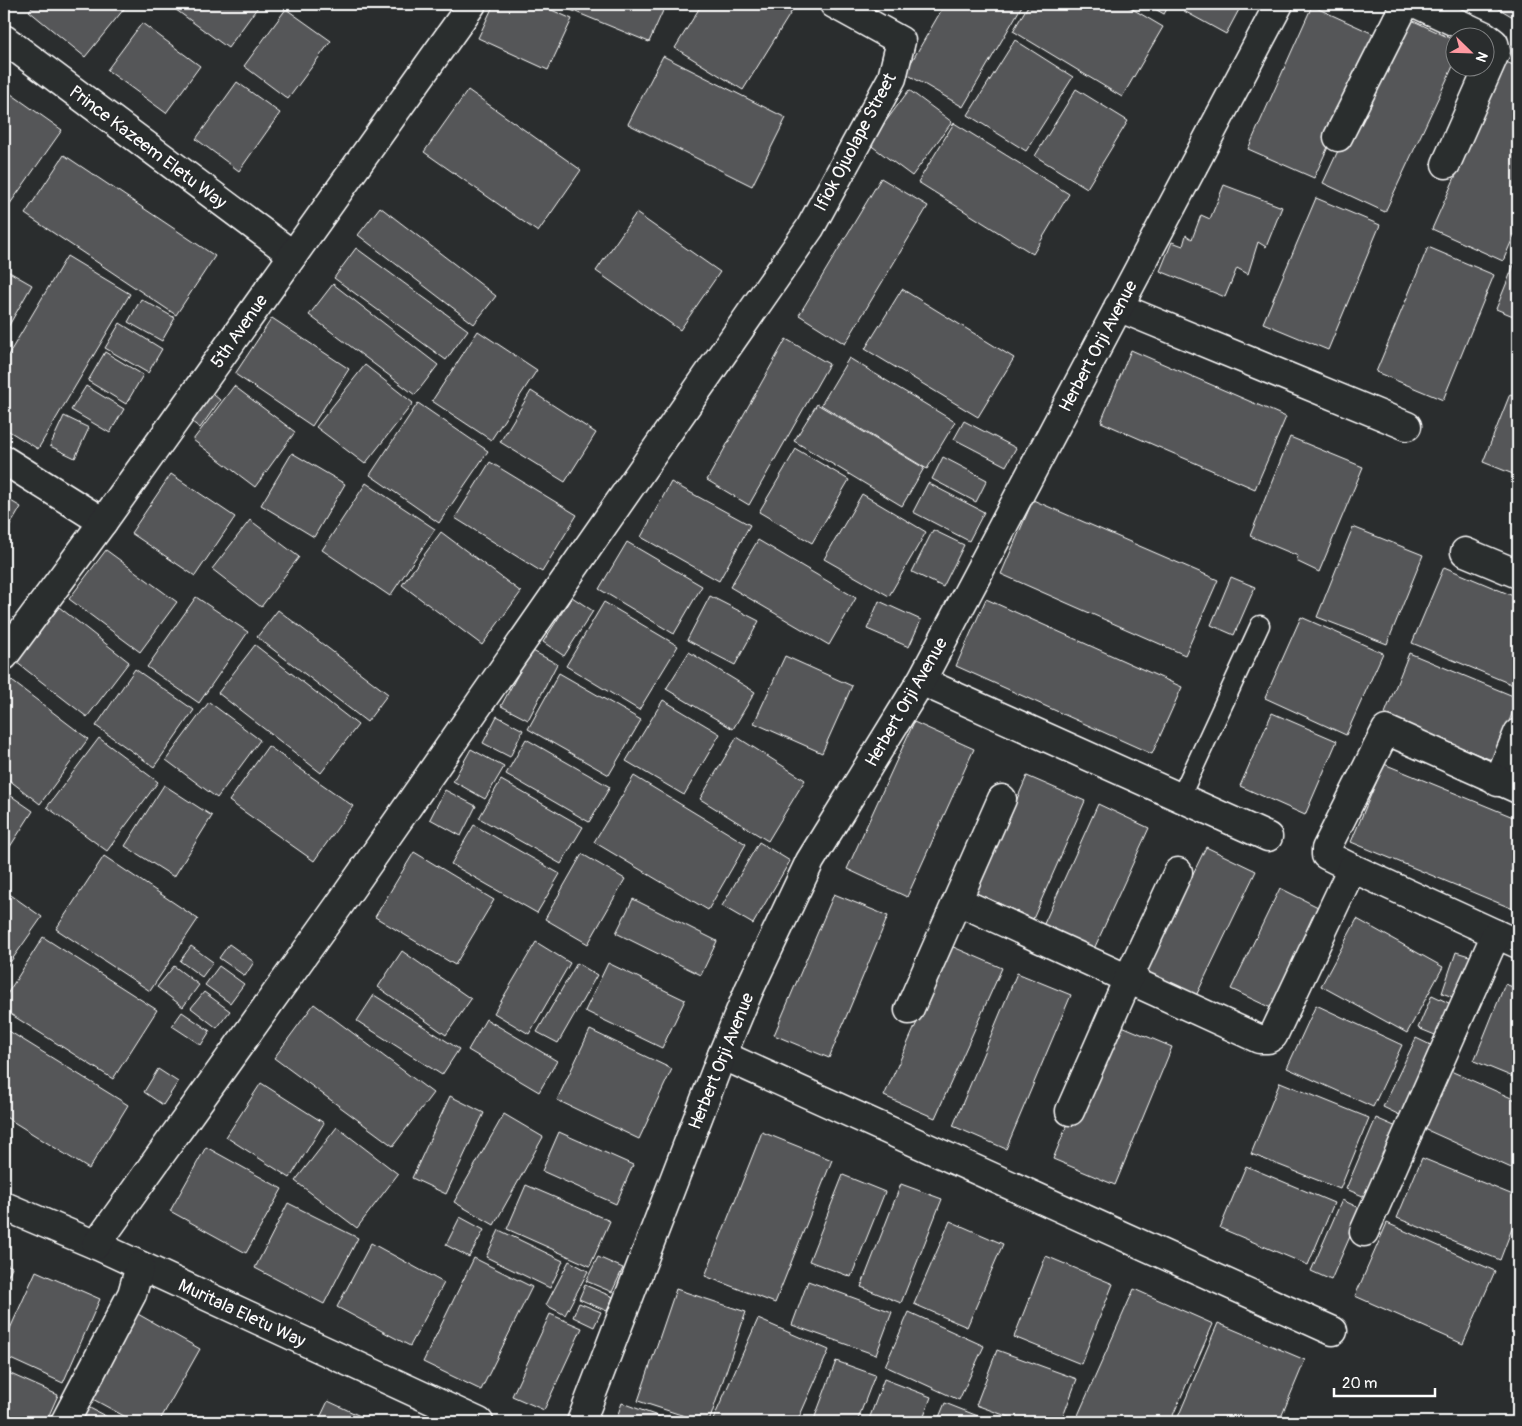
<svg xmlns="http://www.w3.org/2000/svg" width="1522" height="1426" viewBox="0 0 1522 1426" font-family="Pangolin,sans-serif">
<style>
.building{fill:#555758;stroke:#fff}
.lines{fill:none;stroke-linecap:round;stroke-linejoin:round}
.lane-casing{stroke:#fff;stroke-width:21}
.street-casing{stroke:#fff;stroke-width:31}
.lane{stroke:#2a2d2e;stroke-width:18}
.street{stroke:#2a2d2e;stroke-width:28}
.labels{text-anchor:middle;stroke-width:4;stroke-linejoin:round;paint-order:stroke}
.street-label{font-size:18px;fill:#fff;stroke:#2a2d2e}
</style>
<rect width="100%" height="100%" fill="#2a2d2e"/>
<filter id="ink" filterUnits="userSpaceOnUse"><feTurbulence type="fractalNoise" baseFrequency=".02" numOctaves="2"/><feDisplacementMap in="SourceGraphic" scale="10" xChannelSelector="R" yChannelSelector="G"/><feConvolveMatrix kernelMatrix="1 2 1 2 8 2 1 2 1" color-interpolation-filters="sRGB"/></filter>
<g filter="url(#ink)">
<!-- building -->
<g class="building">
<path d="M35,4H128L85,57L29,11Z"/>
<path d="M168,4H260L228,48Z"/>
<path d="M494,4H538L572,19L548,70L478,38Z"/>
<path d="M556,4H666L649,42Z"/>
<path d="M702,4H791L795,6L743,90L675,48Z"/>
<path d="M945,4H1023L963,107L905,73Z"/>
<path d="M1029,4H1124L1163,27L1122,97L1013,31Z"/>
<path d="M1146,4H1170L1164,14Z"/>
<path d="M1188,4H1242L1226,34L1184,11Z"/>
<path d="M1491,4H1518V20Z"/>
<path d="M1312,6L1378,36L1314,178L1248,149Z"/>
<path d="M286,9L331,41L288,99L244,66Z"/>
<path d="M1401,15L1454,40V64L1385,212L1323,183Z"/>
<path d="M142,23L200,66L166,113L107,70Z"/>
<path d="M1015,40L1073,77L1026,151L968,115Z"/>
<path d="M663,56L786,118L752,186L628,124Z"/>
<path d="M1506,62L1518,67V226L1503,261L1432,229Z"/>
<path d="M237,82L280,113L239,171L196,139Z"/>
<path d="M4,89L62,130L7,208L4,205Z"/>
<path d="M1076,89L1128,121L1087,188L1035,156Z"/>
<path d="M468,90L581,170L538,232L424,152Z"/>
<path d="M909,90L952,122L912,176L869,144Z"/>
<path d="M954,123L1069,194L1033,254L918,182Z"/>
<path d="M64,155L215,256L176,315L25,214Z"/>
<path d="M881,178L928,206L845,344L799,315Z"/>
<path d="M1224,185L1282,207L1266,247L1258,242L1248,274L1237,268L1225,297L1160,271L1172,242L1183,246L1186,235L1192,239L1201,215L1210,219Z"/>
<path d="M1316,198L1380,225L1328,350L1263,323Z"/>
<path d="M380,207L496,296L474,324L358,235Z"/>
<path d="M636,213L720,272L680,330L596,271Z"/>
<path d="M1428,247L1494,275L1443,400L1376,372Z"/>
<path d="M356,248L468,330L446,360L334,278Z"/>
<path d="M1518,255V318L1496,309Z"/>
<path d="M67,256L130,294L38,449L4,428V362Z"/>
<path d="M4,269L32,285L4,334Z"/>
<path d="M333,284L438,365L415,395L309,315Z"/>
<path d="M902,289L1014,358L978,417L865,349Z"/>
<path d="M141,299L175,318L162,341L128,322Z"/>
<path d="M272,318L349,369L312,426L235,374Z"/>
<path d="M120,323L162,349L148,373L105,348Z"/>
<path d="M478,331L537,370L491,440L432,401Z"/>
<path d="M786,339L829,364L749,505L707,480Z"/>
<path d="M1131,350L1286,417L1255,489L1101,422Z"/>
<path d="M105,352L143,375L126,404L88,381Z"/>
<path d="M849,358L955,422L927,469L821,405Z"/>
<path d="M365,365L413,403L365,464L316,427Z"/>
<path d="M86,386L124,409L110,433L71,410Z"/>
<path d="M234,386L295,432L255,487L193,440Z"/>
<path d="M208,390L220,400L200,428L187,418Z"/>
<path d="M531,391L596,433L565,482L500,442Z"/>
<path d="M1510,394L1518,397V476L1483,462Z"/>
<path d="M418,403L488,451L439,523L370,475Z"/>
<path d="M817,404L924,468L902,506L794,441Z"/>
<path d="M64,416L89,428L75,458L50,446Z"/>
<path d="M964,421L1016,448L1006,466L954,439Z"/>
<path d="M1290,437L1363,467L1319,572L1296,561L1298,556L1250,536Z"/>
<path d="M796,449L849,480L812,543L759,512Z"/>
<path d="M292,453L345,484L314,537L261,505Z"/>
<path d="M943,457L987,480L976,502L932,479Z"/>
<path d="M490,462L577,515L542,572L455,518Z"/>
<path d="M171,474L235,517L195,576L131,533Z"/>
<path d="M671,482L750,525L719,581L641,537Z"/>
<path d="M366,483L435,529L390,596L322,550Z"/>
<path d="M928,483L984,512L969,541L913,512Z"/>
<path d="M862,494L926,532L889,596L824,559Z"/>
<path d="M4,497L21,507L4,536Z"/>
<path d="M1033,500L1218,580L1185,655L1001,574Z"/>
<path d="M250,520L299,557L261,607L212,569Z"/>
<path d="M1353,527L1423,555L1387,644L1317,617Z"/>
<path d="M933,530L964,545L943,587L912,572Z"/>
<path d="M441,532L521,592L482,645L402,585Z"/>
<path d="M758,540L856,598L829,645L730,587Z"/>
<path d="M627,542L702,586L674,634L599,589Z"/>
<path d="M106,550L177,602L140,652L69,599Z"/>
<path d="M1444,567L1518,598V687L1412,643Z"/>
<path d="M1231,577L1255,587L1234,635L1211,625Z"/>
<path d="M710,596L759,621L735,665L687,640Z"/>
<path d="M196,597L248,632L199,703L147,667Z"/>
<path d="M572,597L593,611L564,656L543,642Z"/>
<path d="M986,599L1182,687L1152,754L956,666Z"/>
<path d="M879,601L921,620L909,647L867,629Z"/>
<path d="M604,602L678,646L639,710L566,666Z"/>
<path d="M59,607L129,662L87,717L16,662Z"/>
<path d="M278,610L388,694L367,722L257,637Z"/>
<path d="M1301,617L1383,653L1346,735L1265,698Z"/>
<path d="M255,645L358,725L321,773L218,693Z"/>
<path d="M531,650L557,664L528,720L501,706Z"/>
<path d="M689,652L755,692L733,729L666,689Z"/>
<path d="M1409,653L1518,698L1494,761L1384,716Z"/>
<path d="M785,656L852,686L822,753L754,723Z"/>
<path d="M135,669L194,710L154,767L96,726Z"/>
<path d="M559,673L641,720L609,775L528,729Z"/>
<path d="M4,675L88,739L40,804L4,776Z"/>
<path d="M663,700L720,734L684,795L626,761Z"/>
<path d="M209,702L260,740L217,798L166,760Z"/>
<path d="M1272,713L1337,741L1305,815L1240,786Z"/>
<path d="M497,716L523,730L510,757L483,743Z"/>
<path d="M914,722L974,749L907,897L847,869Z"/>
<path d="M737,737L805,780L768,841L700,799Z"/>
<path d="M99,738L158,782L107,851L47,807Z"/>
<path d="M526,739L610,787L589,822L506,774Z"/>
<path d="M268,746L353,806L314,861L229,801Z"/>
<path d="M471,749L504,767L485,799L453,781Z"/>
<path d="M1384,764L1518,819V911L1351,842Z"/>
<path d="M634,776L746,844L708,910L594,842Z"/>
<path d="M1027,776L1085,801L1033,919L976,893Z"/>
<path d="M501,780L583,827L561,864L479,818Z"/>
<path d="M164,785L212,816L174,877L125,846Z"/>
<path d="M445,790L476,806L461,836L430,819Z"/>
<path d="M4,791L33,811L4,856Z"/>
<path d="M1098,804L1149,828L1094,949L1043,926Z"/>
<path d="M474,825L560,874L537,913L451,864Z"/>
<path d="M759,842L790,861L753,924L722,906Z"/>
<path d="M1206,847L1256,871L1194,1000L1143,976Z"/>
<path d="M414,852L494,900L455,965L375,917Z"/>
<path d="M582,854L625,879L588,944L545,919Z"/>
<path d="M104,856L198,919L150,991L56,929Z"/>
<path d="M1280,888L1320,908L1271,1008L1231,989Z"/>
<path d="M8,893L42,917L4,971V900Z"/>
<path d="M834,894L888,916L829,1058L774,1035Z"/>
<path d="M633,899L717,941L701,975L616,933Z"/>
<path d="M1357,919L1443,967L1407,1033L1321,986Z"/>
<path d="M43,937L157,1010L113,1079L4,1010V999Z"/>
<path d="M536,942L570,963L529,1034L494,1013Z"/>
<path d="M229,944L254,962L245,976L219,958Z"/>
<path d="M191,946L213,962L202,977L180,961Z"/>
<path d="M951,946L1002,968L935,1118L884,1096Z"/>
<path d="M402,951L471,999L446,1035L378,987Z"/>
<path d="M1456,952L1476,958L1461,1000L1442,993Z"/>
<path d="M577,963L597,975L558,1043L537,1032Z"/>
<path d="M608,963L685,1000L662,1048L585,1011Z"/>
<path d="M174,966L199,985L183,1007L157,987Z"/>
<path d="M219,966L244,984L230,1003L205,985Z"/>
<path d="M1017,973L1071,995L1006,1149L953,1126Z"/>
<path d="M1505,984L1518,989V1079L1474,1061Z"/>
<path d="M204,992L230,1011L217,1028L191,1008Z"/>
<path d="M374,995L459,1049L442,1075L357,1021Z"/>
<path d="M1432,995L1453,1005L1440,1037L1418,1028Z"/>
<path d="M314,1004L433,1093L393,1146L274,1058Z"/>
<path d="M1316,1005L1402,1045L1373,1107L1287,1068Z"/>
<path d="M182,1012L210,1031L201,1045L172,1026Z"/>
<path d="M486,1019L557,1061L539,1092L468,1050Z"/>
<path d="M1110,1021L1172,1047L1115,1185L1053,1159Z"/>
<path d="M4,1028L128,1105L89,1169L4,1116Z"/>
<path d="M590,1030L672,1069L639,1139L557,1100Z"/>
<path d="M1416,1038L1439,1049L1406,1118L1383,1107Z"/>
<path d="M1444,1068L1518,1101V1171L1418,1126Z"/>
<path d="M158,1069L178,1082L163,1105L144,1092Z"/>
<path d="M1280,1082L1369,1118L1340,1189L1251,1154Z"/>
<path d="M261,1083L324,1123L290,1178L226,1137Z"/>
<path d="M450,1096L484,1113L446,1194L412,1178Z"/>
<path d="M504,1114L543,1137L494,1225L454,1202Z"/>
<path d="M1376,1118L1399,1128L1370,1199L1346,1189Z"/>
<path d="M337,1127L398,1174L357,1228L295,1181Z"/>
<path d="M559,1132L633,1165L616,1204L542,1171Z"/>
<path d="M762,1132L832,1160L775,1303L705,1276Z"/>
<path d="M206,1147L282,1189L246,1253L170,1211Z"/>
<path d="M1422,1158L1518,1197V1213L1500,1260L1397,1218Z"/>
<path d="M1246,1166L1334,1203L1308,1265L1220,1228Z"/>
<path d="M843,1175L885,1192L851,1277L809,1261Z"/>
<path d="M901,1184L942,1199L901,1303L861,1287Z"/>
<path d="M526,1185L610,1221L590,1266L507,1229Z"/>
<path d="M1342,1200L1362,1209L1331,1280L1311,1271Z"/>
<path d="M288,1203L358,1238L324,1304L255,1268Z"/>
<path d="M460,1217L484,1230L469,1257L446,1245Z"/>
<path d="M950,1221L1003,1244L967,1327L914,1304Z"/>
<path d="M1387,1223L1495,1271L1463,1344L1355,1296Z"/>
<path d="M499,1230L563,1261L550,1288L486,1257Z"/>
<path d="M371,1243L444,1283L410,1346L337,1307Z"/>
<path d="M1046,1256L1113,1284L1081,1364L1014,1337Z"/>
<path d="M598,1257L623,1268L612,1292L586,1281Z"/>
<path d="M474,1258L532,1287L481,1390L423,1362Z"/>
<path d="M569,1261L588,1271L565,1315L546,1305Z"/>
<path d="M4,1263L12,1267L4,1285Z"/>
<path d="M36,1271L100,1299L63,1383L4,1356V1342Z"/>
<path d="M808,1281L892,1312L876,1355L792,1325Z"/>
<path d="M585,1285L613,1297L607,1311L579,1299Z"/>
<path d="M676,1289L746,1312L709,1422H703L638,1401Z"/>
<path d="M1134,1289L1213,1324L1170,1422H1075Z"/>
<path d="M579,1303L601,1312L594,1327L573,1317Z"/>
<path d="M909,1312L984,1346L959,1400L885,1366Z"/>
<path d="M136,1313L200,1349L159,1422H135L89,1397Z"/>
<path d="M550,1314L582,1328L544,1410L512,1396Z"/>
<path d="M758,1319L829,1350L797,1422H712Z"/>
<path d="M1218,1323L1305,1360L1279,1422H1191L1178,1417Z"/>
<path d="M997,1350L1077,1379L1061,1422H1023L976,1405Z"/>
<path d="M836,1361L875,1375L857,1422H813Z"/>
<path d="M4,1371L58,1395L46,1422H4Z"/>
<path d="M884,1379L931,1397L922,1422H868Z"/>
<path d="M328,1401L373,1422H318Z"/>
<path d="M622,1403L674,1422H615Z"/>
<path d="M945,1403L993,1422H937Z"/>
<path d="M82,1404L117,1422H72Z"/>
</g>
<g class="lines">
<!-- lane casing -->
<g class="lane-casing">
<path id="lane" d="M1180,798L1260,625"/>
</g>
<!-- street casing -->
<g class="street-casing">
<g id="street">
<path d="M1417,4L1485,36L1494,43L1496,51L1446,164"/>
<path d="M4,39L293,255"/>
<path d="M1338,137L1405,4"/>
<path d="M1118,307L1407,426"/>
<path d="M4,460L103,522"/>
<path d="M1465,552L1518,574"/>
<path d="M4,656L103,522L472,4"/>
<path d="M921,681L1268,837"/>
<path d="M1498,782L1518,733"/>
<path d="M1352,868L1326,855V849L1386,730L1518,789"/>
<path d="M958,901L1259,1039H1268L1273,1036L1352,868L1518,944"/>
<path d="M909,1010L1002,799"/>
<path d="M722,1055L1333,1331"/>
<path d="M1070,1111L1128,979L1178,872"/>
<path d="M4,1206L96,1245L479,1422"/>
<path d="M1364,1232L1496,934"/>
<path d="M96,1245L340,904L810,228L892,78L901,41L834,4"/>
<path d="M65,1422L132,1294L140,1266"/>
<path d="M581,1422L722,1055L749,990L810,861L921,681L1279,4"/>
</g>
</g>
<!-- lane -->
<use href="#lane" class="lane"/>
<!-- street -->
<use href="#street" class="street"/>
</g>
</g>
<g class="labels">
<!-- street labels -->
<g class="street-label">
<text transform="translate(855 142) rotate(-62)" y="6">Ifiok Ojuolape Street</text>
<text transform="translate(148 147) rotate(37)" y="6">Prince Kazeem Eletu Way</text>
<text transform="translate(239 331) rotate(-55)" y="6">5th Avenue</text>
<text transform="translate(1098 346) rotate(-62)" y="6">Herbert Orji Avenue</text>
<text transform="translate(906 702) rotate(-60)" y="6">Herbert Orji Avenue</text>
<text transform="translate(721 1061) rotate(-68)" y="6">Herbert Orji Avenue</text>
<text transform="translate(242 1313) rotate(25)" y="6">Muritala Eletu Way</text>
</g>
</g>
<!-- margin -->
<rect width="1522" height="1426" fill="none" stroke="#2a2d2e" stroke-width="20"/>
<rect x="10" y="10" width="1502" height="1406" fill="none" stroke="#fff" stroke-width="2" filter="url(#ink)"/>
<!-- north arrow -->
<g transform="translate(1470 52) rotate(113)"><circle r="24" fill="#2a2d2e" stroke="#7f8182"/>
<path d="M0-4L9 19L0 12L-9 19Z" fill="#ff9aa2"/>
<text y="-8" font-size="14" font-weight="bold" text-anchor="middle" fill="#ffffff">N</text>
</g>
<!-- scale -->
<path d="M1334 1388v8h101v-8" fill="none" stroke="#ffffff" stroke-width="2.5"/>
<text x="1342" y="1388" font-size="15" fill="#ffffff" stroke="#2a2d2e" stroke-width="4" paint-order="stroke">20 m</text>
</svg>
